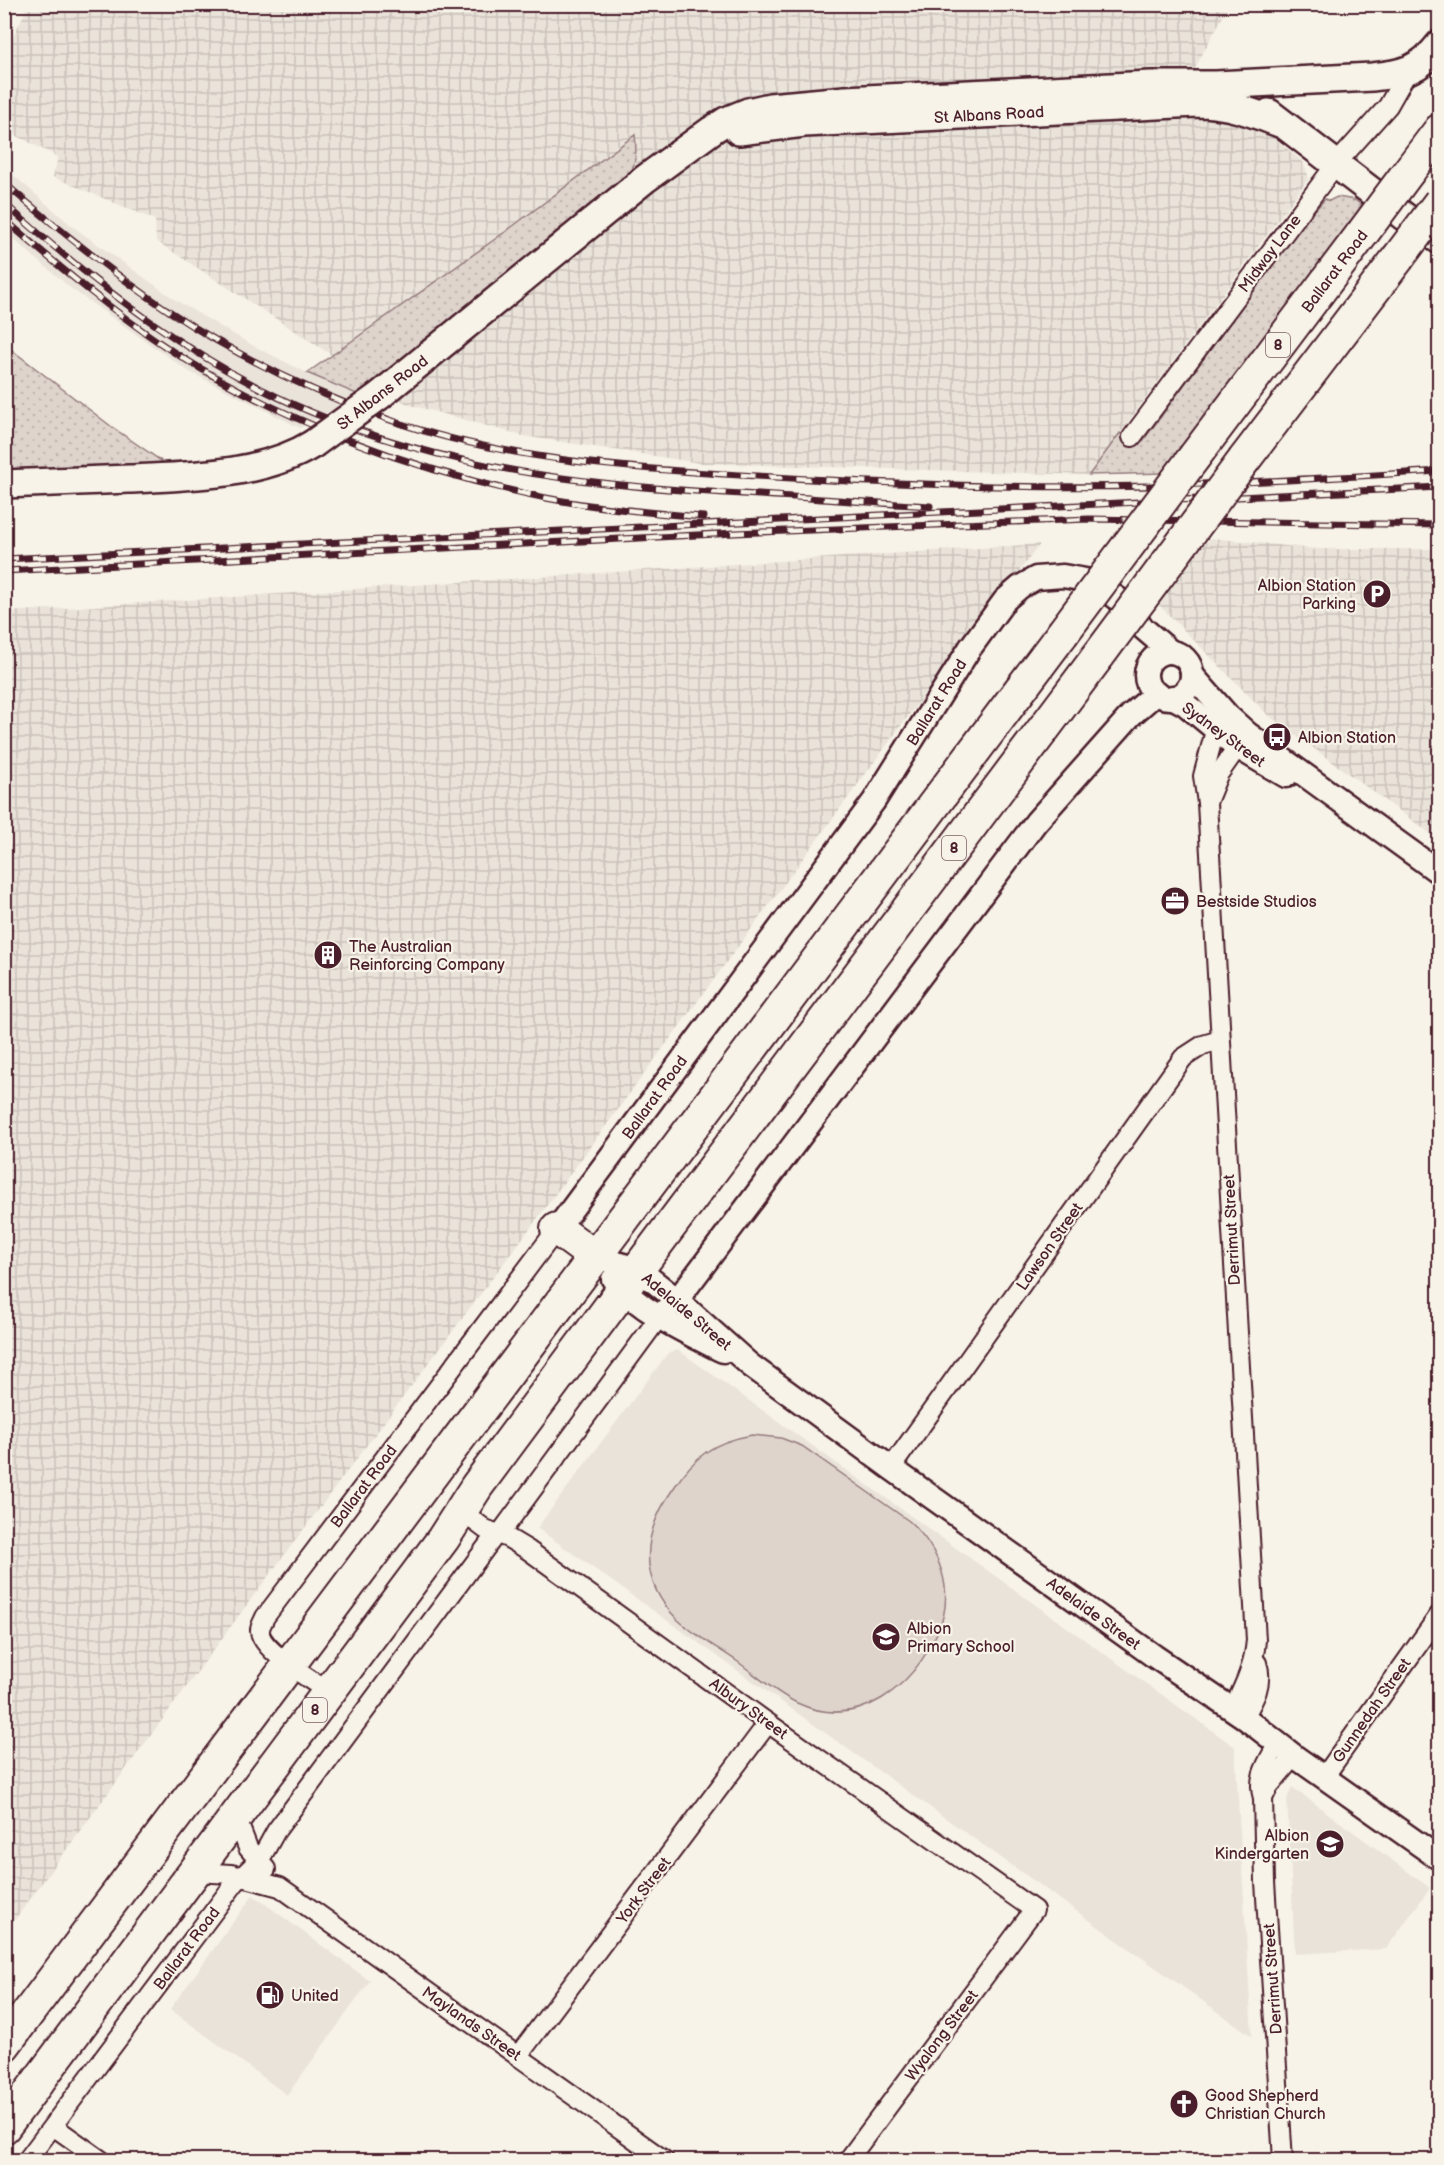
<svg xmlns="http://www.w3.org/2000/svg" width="1444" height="2165" viewBox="0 0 1444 2165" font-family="'Balsamiq Sans',sans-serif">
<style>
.built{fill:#eae3da}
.industrial{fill:url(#industrial-grid)}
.grass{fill:url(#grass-dots);stroke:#947a7c;stroke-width:1.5}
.park{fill:#ded4cc;stroke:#947a7c;stroke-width:1.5}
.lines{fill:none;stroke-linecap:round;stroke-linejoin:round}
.minor-casing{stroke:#4a1f2b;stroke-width:22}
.tertiary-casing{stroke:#4a1f2b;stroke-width:27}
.secondary-casing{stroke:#4a1f2b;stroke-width:32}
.trunk-casing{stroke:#4a1f2b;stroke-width:36}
.minor{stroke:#f7f3e8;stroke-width:18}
.tertiary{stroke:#f7f3e8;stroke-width:22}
.secondary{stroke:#f7f3e8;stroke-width:27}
.trunk{stroke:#f7f3e8;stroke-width:32}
.rail-casing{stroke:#4a1f2b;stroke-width:7}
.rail{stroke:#f7f3e8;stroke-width:4.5;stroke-dasharray:14;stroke-linecap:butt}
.secondary-bridge-casing{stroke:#4a1f2b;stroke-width:32;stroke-linecap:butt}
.trunk-bridge-casing{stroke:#4a1f2b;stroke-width:36;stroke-linecap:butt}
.secondary-bridge{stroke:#f7f3e8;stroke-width:27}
.trunk-bridge{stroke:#f7f3e8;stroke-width:32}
.labels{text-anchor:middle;stroke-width:4.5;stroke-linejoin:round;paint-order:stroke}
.shield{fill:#f7f3e8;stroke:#7e5f64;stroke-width:1.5}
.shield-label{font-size:15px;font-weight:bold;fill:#4a1f2b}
.street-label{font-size:16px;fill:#4a1f2b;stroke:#f7f3e8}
.poi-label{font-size:16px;fill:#4a1f2b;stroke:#f7f3e8;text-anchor:start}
</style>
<defs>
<pattern id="industrial-grid" width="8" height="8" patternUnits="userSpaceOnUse" patternTransform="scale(1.5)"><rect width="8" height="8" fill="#eae3da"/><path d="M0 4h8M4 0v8" fill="none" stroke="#cac2bb"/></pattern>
<pattern id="grass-dots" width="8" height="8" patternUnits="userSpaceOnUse" patternTransform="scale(1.5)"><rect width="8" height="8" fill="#ded4cc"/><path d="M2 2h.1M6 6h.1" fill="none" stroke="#c0b6af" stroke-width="1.8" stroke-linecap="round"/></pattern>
</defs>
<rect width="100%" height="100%" fill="#f7f3e8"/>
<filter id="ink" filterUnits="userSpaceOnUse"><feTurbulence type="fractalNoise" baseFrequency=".0167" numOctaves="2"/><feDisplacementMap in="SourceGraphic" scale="12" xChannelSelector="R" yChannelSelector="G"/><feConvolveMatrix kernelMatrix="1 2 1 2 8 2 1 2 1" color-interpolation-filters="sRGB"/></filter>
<g filter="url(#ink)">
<!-- built -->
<g class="built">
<path d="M4,167L72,226L177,301L252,345L307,373L359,395L300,428L188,371L73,290L5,232Z"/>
<path d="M678,1350L1235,1747L1252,2036L537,1528L668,1353Z"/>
<path d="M1292,1787L1430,1888L1386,1949L1295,1954L1287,1799Z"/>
<path d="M253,1895L370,1981L287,2095L170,2009Z"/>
</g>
<!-- industrial -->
<g class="industrial">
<path d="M29,4L1229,5L1169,116L1227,118L1266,131L1303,162L1309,178L1089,475L700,463L523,436L407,404L156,241L155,220L53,177L58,157L5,130L4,55Z"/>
<path d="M1211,538L1316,549H1439V840L1268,715L1152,598Z"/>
<path d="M1040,544L906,719L540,1215L246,1606L5,1933V612Z"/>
</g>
<!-- grass -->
<g class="grass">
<path d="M635,135C637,152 636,165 627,180L359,395L307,373L505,232Z"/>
<path d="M1337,197L1355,200L1362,206L1165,473L1089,475L1120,433L1129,438L1143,441L1302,225L1325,199L1329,201Z"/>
<path d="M4,344L112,427L164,463L98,469L5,472Z"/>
</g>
<!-- park -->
<path class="park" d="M752,1435L781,1438L802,1446L909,1521C940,1549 956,1592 938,1631C913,1686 860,1732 797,1703C776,1693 757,1676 738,1662C718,1648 696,1636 678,1620C637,1580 642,1533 673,1489C695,1456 712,1442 752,1435Z"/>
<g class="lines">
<!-- minor casing -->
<g class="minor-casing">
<g id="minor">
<path d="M1132,437L1336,164L1388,106L1408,71"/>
<path d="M1215,731L1203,776L1207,803L1256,1640C1254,1666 1244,1686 1233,1709"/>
<path d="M1207,802L1218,775L1244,738"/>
<path d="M891,1468L1183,1058L1203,1045L1220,1040"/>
<path d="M461,1511L485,1529L508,1538L528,1550L768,1723L1034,1910L848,2160"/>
<path d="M499,1535L660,1316"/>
<path d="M329,1692C314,1682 258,1648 260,1630C260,1626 264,1620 265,1617L557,1229"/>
<path d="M1244,1717C1254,1700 1264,1683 1257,1663"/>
<path d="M1278,1743C1268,1762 1256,1777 1263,1798L1265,1882L1283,2160"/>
<path d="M1324,1777L1440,1614"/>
<path d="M1263,1798L1269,1786L1294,1756"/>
<path d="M236,1817L248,1848L266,1869"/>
<path d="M195,1872L231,1874L280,1887L664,2160"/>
<path d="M518,2056L768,1723"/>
<path d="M53,2126L101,2160"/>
<path d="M27,2160L235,1883L261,1858L276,1831L496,1534"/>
</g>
</g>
<!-- tertiary casing -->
<g class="tertiary-casing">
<g id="tertiary">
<circle cx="1169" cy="675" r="23"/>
<path d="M1192,675L1228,716L1248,734L1440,873"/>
<path d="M1172,697L1185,704L1237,747L1286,776"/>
<path d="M557,1229L874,801L970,648L1005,600L1020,587L1036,578L1063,576L1091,581L1117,598L1144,629L1171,652"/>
<path d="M595,1257L638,1269L676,1299L750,1365L891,1468L1154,1656L1244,1717L1294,1756L1440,1859"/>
<path d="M613,1279C639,1311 687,1333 723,1351"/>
<path d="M660,1316L684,1291L1036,822L1131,715L1156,693"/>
</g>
</g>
<!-- secondary casing -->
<g class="secondary-casing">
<g id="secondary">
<path d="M1269,113L1410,221L1440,240"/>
<path d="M739,131L804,123L1197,103C1228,103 1254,113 1282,124"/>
<path d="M379,396L645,179L712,130L726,121L748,112L770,107L845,100L1151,85H1216L1372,77C1403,74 1420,70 1440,44"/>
<path d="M4,484C46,482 87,481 129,479C188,476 261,476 313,444"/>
</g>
</g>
<!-- trunk casing -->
<g class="trunk-casing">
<g id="trunk">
<path d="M1409,171L1440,130"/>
<path d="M1195,456L1362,234"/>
<path d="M1244,460L1398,258"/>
<path d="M557,1229L595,1257"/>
<path d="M4,2045L1062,634"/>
<path d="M4,2127L443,1539L477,1486L638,1269L1096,659"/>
</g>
</g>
<!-- minor -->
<use href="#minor" class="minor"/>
<!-- tertiary -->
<use href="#tertiary" class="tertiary"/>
<!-- secondary -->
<use href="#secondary" class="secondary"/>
<!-- trunk -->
<use href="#trunk" class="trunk"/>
<!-- rail casing -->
<g class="rail-casing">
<g id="rail">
<path d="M4,183C58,229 113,274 172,313C240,358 314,393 390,420C505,461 636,469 757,476C888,484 1020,489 1151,486C1247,483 1344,477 1440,471"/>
<path d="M4,203C97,286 196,364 311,412C460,474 601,486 759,495C816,498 873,503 930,506"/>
<path d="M4,219C58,266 113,312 172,351C283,422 417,472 546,498C598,508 651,513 704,517"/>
<path d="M4,559L1440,487"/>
<path d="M4,571L735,533L1089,519L1440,525"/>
</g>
</g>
<!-- rail -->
<use href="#rail" class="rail"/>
<!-- secondary-bridge casing -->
<g class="secondary-bridge-casing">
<path id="secondary-bridge" d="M313,444L379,396"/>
</g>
<!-- trunk-bridge casing -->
<g class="trunk-bridge-casing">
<g id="trunk-bridge">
<path d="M1362,234L1409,171"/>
<path d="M1398,258L1440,202"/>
<path d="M1062,634L1195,456"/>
<path d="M1096,659L1244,460"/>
</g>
</g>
<!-- secondary-bridge -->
<use href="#secondary-bridge" class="secondary-bridge"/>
<!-- trunk-bridge -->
<use href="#trunk-bridge" class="trunk-bridge"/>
</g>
</g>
<!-- icons -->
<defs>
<g id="parking-disc" transform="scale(1.5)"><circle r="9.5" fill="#4a1f2b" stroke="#f7f3e8"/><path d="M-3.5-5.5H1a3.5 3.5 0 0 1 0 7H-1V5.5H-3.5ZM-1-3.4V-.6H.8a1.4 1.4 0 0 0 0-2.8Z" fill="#fff"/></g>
<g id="bus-disc" transform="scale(1.5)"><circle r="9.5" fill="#4a1f2b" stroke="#f7f3e8"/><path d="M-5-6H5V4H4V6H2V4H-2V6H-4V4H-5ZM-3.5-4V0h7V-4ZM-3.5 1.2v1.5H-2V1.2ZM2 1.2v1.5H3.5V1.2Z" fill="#fff"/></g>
<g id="office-disc" transform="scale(1.5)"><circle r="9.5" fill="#4a1f2b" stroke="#f7f3e8"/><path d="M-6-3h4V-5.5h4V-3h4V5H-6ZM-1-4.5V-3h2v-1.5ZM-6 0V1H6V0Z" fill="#fff"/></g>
<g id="building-disc" transform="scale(1.5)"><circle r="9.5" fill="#4a1f2b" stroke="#f7f3e8"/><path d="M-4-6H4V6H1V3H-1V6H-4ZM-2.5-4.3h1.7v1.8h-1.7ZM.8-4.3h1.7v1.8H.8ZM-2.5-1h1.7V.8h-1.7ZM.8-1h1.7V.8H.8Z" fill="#fff"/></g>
<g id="school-disc" transform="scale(1.5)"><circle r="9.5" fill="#4a1f2b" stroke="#f7f3e8"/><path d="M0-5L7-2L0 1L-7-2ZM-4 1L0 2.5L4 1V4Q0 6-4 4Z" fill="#fff"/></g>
<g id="fuel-disc" transform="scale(1.5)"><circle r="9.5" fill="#4a1f2b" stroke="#f7f3e8"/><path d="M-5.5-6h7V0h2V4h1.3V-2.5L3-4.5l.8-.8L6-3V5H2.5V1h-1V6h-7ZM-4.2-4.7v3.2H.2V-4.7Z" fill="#fff"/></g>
<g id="church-disc" transform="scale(1.5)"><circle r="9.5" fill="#4a1f2b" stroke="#f7f3e8"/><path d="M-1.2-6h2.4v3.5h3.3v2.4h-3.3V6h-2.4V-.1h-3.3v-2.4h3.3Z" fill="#fff"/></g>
</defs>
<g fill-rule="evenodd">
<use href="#parking-disc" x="1377" y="594"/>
<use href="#bus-disc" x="1277" y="737"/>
<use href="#office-disc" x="1175" y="901"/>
<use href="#building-disc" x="328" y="955"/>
<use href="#school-disc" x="886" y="1637"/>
<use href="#school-disc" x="1330" y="1844"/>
<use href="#fuel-disc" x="270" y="1995"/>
<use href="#church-disc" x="1184" y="2104"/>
</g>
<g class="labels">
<!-- shield labels -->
<g class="shield">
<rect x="1266" y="333" width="24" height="24" rx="4.5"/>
<rect x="942" y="836" width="24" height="24" rx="4.5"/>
<rect x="303" y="1698" width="24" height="24" rx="4.5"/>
</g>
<g class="shield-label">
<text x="1278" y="350">8</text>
<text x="954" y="853">8</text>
<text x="315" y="1715">8</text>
</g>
<!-- street labels -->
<g class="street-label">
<text transform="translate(989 114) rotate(-3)" y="6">St Albans Road</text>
<text transform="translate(1269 253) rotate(-53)" y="6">Midway Lane</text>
<text transform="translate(1334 271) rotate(-53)" y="6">Ballarat Road</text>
<text transform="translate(382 392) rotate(-38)" y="6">St Albans Road</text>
<text transform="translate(936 702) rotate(-58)" y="6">Ballarat Road</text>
<text transform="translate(1224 734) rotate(36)" y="6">Sydney Street</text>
<text transform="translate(654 1097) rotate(-54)" y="6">Ballarat Road</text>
<text transform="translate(1231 1230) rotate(-93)" y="6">Derrimut Street</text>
<text transform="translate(1049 1246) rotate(-55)" y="6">Lawson Street</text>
<text transform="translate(687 1311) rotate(40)" y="6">Adelaide Street</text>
<text transform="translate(363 1486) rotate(-53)" y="6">Ballarat Road</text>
<text transform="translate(1094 1613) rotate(36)" y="6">Adelaide Street</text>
<text transform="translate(749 1708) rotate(36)" y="6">Albury Street</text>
<text transform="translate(1371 1710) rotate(-55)" y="6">Gunnedah Street</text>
<text transform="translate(643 1890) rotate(-53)" y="6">York Street</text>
<text transform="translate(186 1948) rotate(-53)" y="6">Ballarat Road</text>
<text transform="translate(1272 1979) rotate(-94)" y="6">Derrimut Street</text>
<text transform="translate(472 2023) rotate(35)" y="6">Maylands Street</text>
<text transform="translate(941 2035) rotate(-53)" y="6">Wyalong Street</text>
</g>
<!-- poi labels -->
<g class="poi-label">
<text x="1356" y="591" text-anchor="end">Albion Station<tspan x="1356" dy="18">Parking</tspan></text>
<text x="1298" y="743">Albion Station</text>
<text x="1196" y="907">Bestside Studios</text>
<text x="349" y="952">The Australian<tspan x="349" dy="18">Reinforcing Company</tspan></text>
<text x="907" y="1634">Albion<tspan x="907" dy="18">Primary School</tspan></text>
<text x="1309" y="1841" text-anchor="end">Albion<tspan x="1309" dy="18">Kindergarten</tspan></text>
<text x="291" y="2001">United</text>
<text x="1205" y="2101">Good Shepherd<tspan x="1205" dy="18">Christian Church</tspan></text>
</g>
</g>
<!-- margin -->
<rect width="1444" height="2165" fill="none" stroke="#f7f3e8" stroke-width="24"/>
<rect x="12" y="12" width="1420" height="2141" fill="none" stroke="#4a1f2b" stroke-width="2" filter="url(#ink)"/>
</svg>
